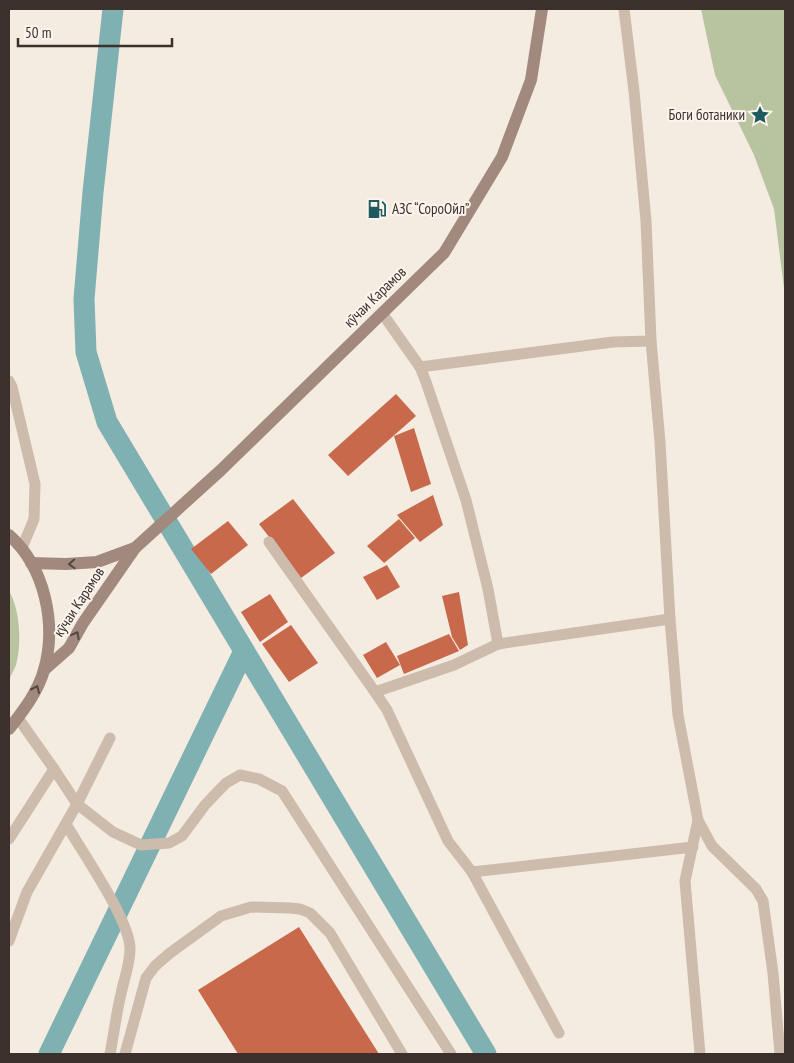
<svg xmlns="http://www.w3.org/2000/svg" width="794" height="1063" viewBox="0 0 794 1063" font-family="'PT Sans Narrow',sans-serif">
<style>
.green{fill:#b8c4a0}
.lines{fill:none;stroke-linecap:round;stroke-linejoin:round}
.canal{stroke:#7fb0b2;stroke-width:21}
.building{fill:#c8694b}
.service{stroke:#cdbbac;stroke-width:11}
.secondary{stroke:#a18a7d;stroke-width:12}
.oneway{stroke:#544640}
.labels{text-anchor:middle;stroke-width:4;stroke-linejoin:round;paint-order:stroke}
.poi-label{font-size:15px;fill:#3b302b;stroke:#fbf5ee;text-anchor:end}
.street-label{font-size:15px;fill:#3b302b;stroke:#fbf5ee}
</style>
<rect width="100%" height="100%" fill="#f4ebe1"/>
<!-- green -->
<g class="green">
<path d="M701,9H785V296L774,209L754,155L715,75Z"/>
<path d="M9,591C20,609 22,645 16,665C14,670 11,675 9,680Z"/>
</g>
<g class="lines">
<!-- canal -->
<g class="canal">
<path d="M113,9L93,192L84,299L86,352L107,422L486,1054"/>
<path d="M49,1054L244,651"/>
</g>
</g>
<!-- building -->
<g class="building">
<path d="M396,394L416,416L348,476L328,455Z"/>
<path d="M414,428L431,484L411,492L394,436Z"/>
<path d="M433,495L443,525L420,542L397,515Z"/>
<path d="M293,499L335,553L301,578L259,524Z"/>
<path d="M399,519L415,538L384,563L367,546Z"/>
<path d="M228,521L248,545L211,574L191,549Z"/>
<path d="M387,565L400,587L377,600L363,577Z"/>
<path d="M459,592L468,645L460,650L452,637L442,596Z"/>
<path d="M270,594L288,622L260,642L241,612Z"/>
<path d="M291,625L318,663L289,682L262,644Z"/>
<path d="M449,634L459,651L404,674L397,656Z"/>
<path d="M386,642L400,665L377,678L363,655Z"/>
<path d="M299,927L379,1054H238L198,990Z"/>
</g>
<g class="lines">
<!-- service -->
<g class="service">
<path d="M624,9L634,91L646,221L651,341L660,442L670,619L678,715L698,820L712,846L756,889L763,901L773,973L780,1054"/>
<path d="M382,313L420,367L426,382L466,500L488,589L498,644L670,619"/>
<path d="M420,367L613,342L651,341"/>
<path d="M9,381L12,387L35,484L34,519L22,548"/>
<path d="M269,542L375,692"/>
<path d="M498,644L454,665L375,692L387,710L448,841L472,872L559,1033"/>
<path d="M18,718L54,769L77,804L113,832L141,845L169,843L182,836L205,805L226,783L240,775L259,779L282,791L451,1054"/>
<path d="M698,820L685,881L700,1054"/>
<path d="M66,824C82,852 130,920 130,949C130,964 124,979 121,994C116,1014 114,1034 110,1054"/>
<path d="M9,839L54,769"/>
<path d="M472,872L693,847"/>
<path d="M9,941L27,892L77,804L110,738"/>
<path d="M125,1054L146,978L155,966L170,953L221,916L251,907L290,908L300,909L310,913L330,933L402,1054"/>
</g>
<!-- secondary -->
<g class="secondary">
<path d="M9,535C45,567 57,624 44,670C38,692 23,711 9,729"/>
<path d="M31,563L66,564L97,562L135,548"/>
<path d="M44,670L69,648L83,623L135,548L221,470L444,253L502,157L531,80L542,9"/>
</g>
</g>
<!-- one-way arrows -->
<defs><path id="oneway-chevron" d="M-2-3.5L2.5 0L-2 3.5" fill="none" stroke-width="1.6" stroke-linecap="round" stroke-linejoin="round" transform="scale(1.25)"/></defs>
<g class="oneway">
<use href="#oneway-chevron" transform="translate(72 564) rotate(177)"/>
<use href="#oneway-chevron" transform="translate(76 635) rotate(-62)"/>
<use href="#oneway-chevron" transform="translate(36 689) rotate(-66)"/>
</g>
<!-- icons -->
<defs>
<g id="sight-bare" transform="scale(1.5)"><path d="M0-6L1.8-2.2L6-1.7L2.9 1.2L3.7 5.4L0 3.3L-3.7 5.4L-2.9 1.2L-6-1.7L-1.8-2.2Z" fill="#1f5a5e" stroke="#fbf5ee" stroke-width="2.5" paint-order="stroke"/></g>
<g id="fuel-bare" transform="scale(1.5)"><path d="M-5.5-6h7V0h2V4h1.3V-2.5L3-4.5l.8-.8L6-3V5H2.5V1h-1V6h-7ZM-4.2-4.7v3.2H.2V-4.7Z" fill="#1f5a5e" stroke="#fbf5ee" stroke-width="2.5" paint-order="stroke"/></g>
</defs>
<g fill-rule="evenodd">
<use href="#sight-bare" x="760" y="115"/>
<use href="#fuel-bare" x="377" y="209"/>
</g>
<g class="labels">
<!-- poi labels -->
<g class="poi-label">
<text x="745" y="120">Боги ботаники</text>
<text x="392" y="214" text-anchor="start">АЗС “СороОйл”</text>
</g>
<!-- street labels -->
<g class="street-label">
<text transform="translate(375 297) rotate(-44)" y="5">кӯчаи Карамов</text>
<text transform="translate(79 602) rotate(-57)" y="5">кӯчаи Карамов</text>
</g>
</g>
<!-- border -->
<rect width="794" height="1063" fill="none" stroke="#3b302b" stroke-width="20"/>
<!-- scale -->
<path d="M18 38v8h154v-8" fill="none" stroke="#3b302b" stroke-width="2.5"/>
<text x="25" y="38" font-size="15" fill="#3b302b" stroke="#fbf5ee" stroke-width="4" paint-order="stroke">50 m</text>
</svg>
